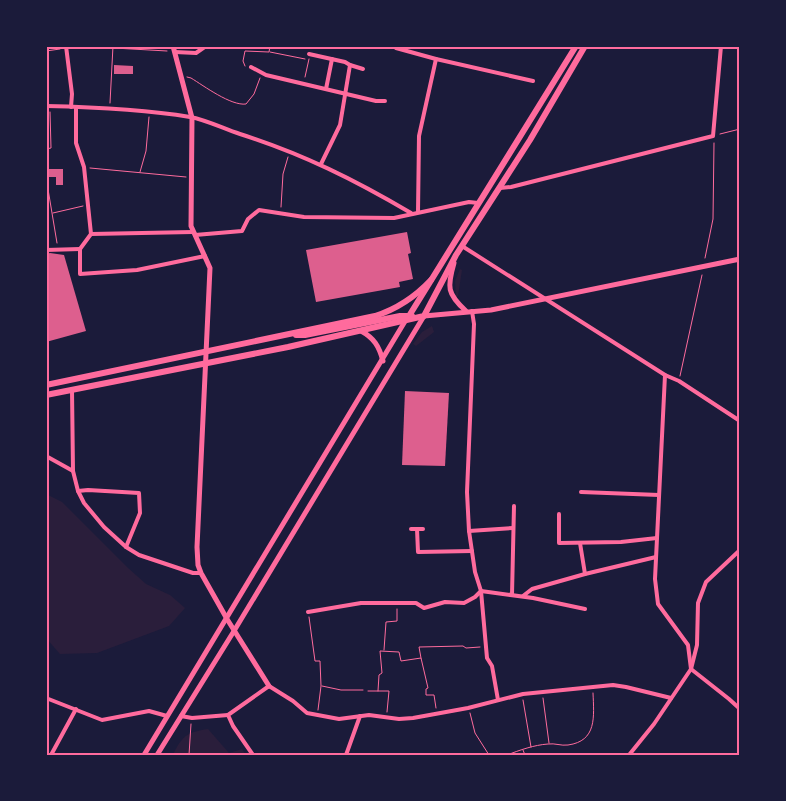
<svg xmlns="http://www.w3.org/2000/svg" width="786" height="801" viewBox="0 0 786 801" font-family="'Roboto Condensed',sans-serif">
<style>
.green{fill:#2a1e3b}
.building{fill:#dd5f8e}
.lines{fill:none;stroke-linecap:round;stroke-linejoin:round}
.path{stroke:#ff6b9d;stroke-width:1}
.minor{stroke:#ff6b9d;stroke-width:4}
.tertiary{stroke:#ff6b9d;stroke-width:5}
.trunk{stroke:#ff6b9d;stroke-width:6}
.neatline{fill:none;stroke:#ff6b9d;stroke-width:2}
</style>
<rect width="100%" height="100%" fill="#1b1b3a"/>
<!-- green -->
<g class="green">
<path d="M460,269L462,270L458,296L456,297L455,281Z"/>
<path d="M432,326L434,332L416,346L413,344L422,332Z"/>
<path d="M46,494L62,502L128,568L146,584L170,595L185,608L169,626L97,653L60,654L46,638Z"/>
<path d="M208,729L229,753L242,749L246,755H173C182,736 187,732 208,729Z"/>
</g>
<!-- building -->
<g class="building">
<path d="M114,65L133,66V74H114Z"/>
<path d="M48,169H63V185H56V177H48Z"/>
<path d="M407,232L411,253L408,254L413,279L399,282L400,287L316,302L306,250Z"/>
<path d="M50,253L64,255L86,331L46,342V254Z"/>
<path d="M405,391L449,393L445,466L402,465Z"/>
</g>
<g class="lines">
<!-- path -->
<g class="path">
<path d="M114,48L167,51"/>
<path d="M46,51L60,49"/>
<path d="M270,52L305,59"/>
<path d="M245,66L243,61L245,51L269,52L270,46"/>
<path d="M187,77L191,78C204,86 231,106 246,104L254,94L260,78"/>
<path d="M305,77L309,59"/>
<path d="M110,103L113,46"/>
<path d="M720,134L740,129"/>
<path d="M46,149L51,148L50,112"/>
<path d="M90,168L186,177"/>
<path d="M140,172L146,151L149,117"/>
<path d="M46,177L57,243"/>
<path d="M281,207L283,174L288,157"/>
<path d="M53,213L83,206"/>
<path d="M705,258L713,219L714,143"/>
<path d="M680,376L702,275"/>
<path d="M46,469L47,464"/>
<path d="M309,617L315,661H320L321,686L318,710"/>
<path d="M384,650L386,622L397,621V609"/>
<path d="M421,658L419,647L463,646L466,648L480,647"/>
<path d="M322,686L341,690H363"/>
<path d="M368,691H389L387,712"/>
<path d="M378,691L379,675L382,673L380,651L399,652L401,661L421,658L428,688L426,689V695H434L436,708"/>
<path d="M543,698L549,743"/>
<path d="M523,700L531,747"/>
<path d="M470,713L475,733L489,755"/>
<path d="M523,750L525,755"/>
<path d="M189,755L191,724"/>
<path d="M507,755C520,750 534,745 548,744C555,743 561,746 568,745C597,741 594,717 593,693"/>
</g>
<!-- minor -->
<g class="minor">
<path d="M66,46L72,94L71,107"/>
<path d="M396,48L436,59L533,81"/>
<path d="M175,52L196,53L206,46"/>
<path d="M309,54L345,62L350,65L363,69"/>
<path d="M251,67L266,75L376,101H385"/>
<path d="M326,89L332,59"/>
<path d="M46,106C94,107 143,109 190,117C207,120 224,129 240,134C303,154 355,180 411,213"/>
<path d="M76,108V143L84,167L91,234L80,249V274L137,270L205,256"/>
<path d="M321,164L340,125L350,65"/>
<path d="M500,188L511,187L713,136L721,46"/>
<path d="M418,212L419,136L436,59"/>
<path d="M91,234L193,232"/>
<path d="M195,235L242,231L248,219L259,210L304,217L394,218L469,202L478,203"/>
<path d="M462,246L665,375L679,381L740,421"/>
<path d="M46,250L80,249"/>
<path d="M472,311L474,324L467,492L469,531L475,572L481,591L487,658L492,666L498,700"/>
<path d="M665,375L655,579L658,604L688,645L691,669L729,699L740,709"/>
<path d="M72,390L73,471L78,491L84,503L104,527L126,547L139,555L193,573H201"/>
<path d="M46,456L73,471"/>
<path d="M78,491L88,490L139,493L140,513L126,547"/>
<path d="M581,492L659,495"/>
<path d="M559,514V543L621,542L657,538"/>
<path d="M411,529H423"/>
<path d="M417,529L418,552L472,551"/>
<path d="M469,531L513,528"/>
<path d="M580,543L585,574"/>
<path d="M512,595L514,506"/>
<path d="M523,596L532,589L585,574L656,557"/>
<path d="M308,612L361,603H416L424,608L445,602L464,603L475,597L481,591L533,598L585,609"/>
<path d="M46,698L102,720L149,711L167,716"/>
<path d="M181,716L192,718L228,715"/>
<path d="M51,755L76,709"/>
<path d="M253,755L233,726L228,715L269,686L293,701L307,713L339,719L369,715L399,719L413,718L468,708L523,694L613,685L626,687L671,698"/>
<path d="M346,755L360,716"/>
<path d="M629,755L654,724L691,669L697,645L698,603L706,582L740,550"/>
</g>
<!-- tertiary -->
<g class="tertiary">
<path d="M173,46L192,118L191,226L210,268L197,547L198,565L201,573L227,619L269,686"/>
<path d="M454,263C447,287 447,294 466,311"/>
<path d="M361,331C374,338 379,346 383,361"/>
<path d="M144,755L407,318"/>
<path d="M157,755L234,631L424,316L491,310L740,259"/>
</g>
<!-- trunk -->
<g class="trunk">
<path d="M409,316L576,46"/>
<path d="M296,335H305L400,316H412"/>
<path d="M46,385L375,316C397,309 415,297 431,280"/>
<path d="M46,395L288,347L424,316L456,255L530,140L585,46"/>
</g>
</g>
<!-- border -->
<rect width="786" height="801" fill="none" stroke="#1b1b3a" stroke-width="95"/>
<rect x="48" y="48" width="690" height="706" class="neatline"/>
</svg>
